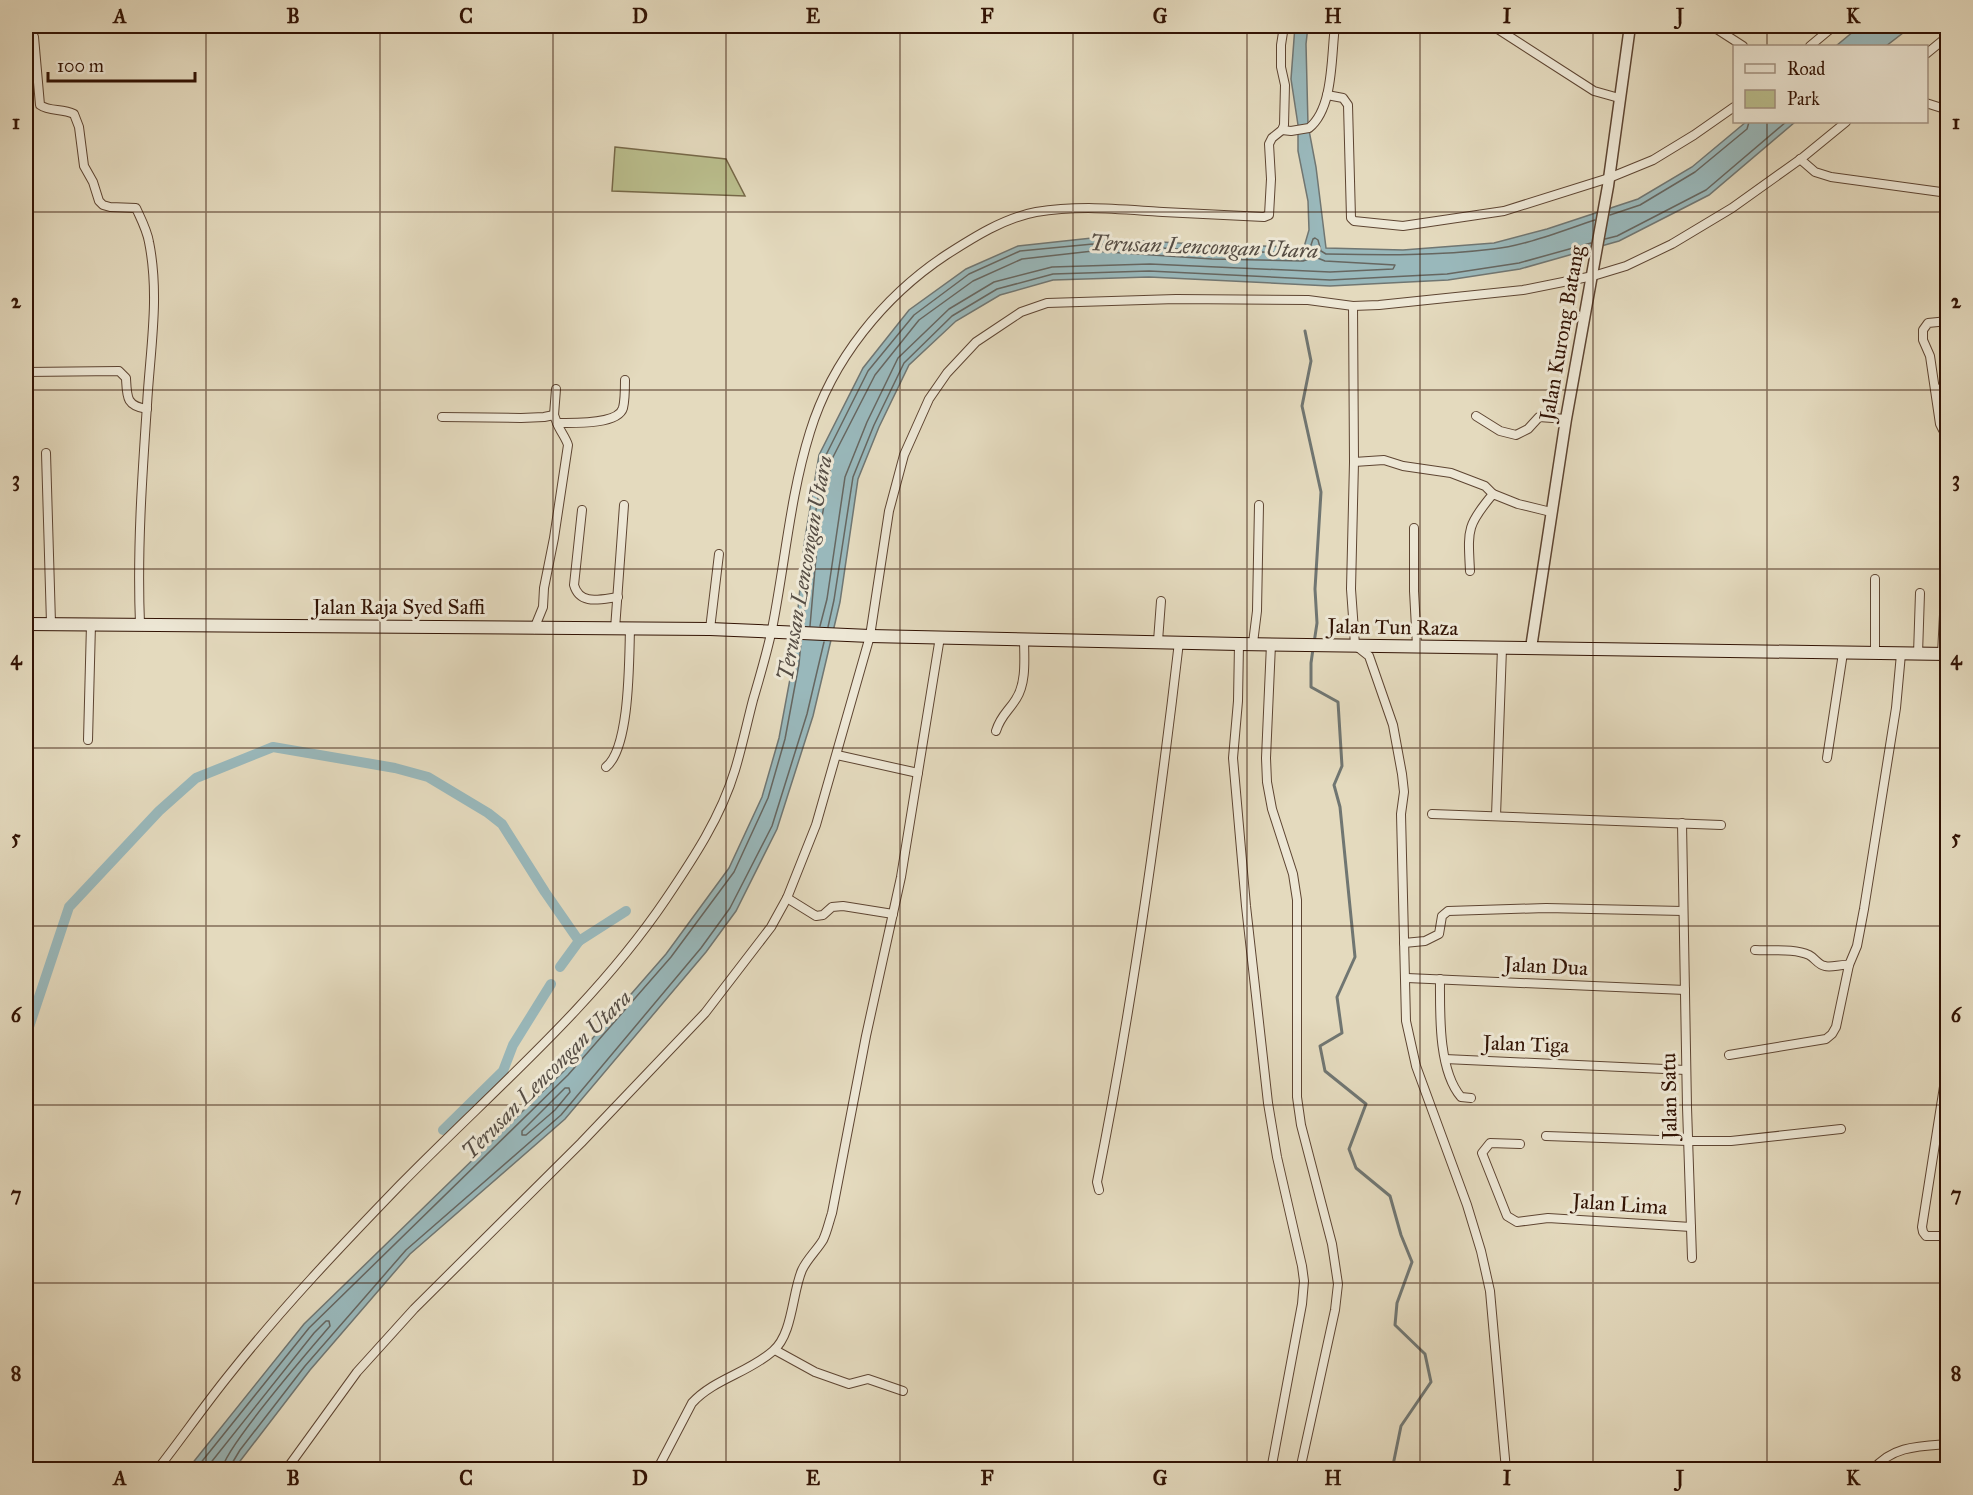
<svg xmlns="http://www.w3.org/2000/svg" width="1973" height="1495" viewBox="0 0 1973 1495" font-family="'IM FELL Great Primer',serif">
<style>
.green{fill:#babe8d;stroke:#766848;stroke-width:1.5}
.water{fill:#99b8bb;stroke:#707672;stroke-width:1.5}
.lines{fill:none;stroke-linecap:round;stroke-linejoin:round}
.shore{stroke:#666660;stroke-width:1.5}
.stream{stroke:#707672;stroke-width:3}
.canal{stroke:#99b8bb;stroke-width:10}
.minor-casing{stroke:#5e4532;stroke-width:10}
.tertiary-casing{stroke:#5e4532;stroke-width:13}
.secondary-casing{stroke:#321304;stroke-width:14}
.minor{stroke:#ede7d5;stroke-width:8}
.tertiary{stroke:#ede7d5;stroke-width:10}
.secondary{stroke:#ede7d5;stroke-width:12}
.grid{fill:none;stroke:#321304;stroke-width:1.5;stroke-opacity:0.55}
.labels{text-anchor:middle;stroke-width:6;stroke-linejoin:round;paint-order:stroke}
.street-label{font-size:21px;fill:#321304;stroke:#ede7d5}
.water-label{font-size:22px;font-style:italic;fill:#564d44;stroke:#ede7d5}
.neatline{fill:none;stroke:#321304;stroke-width:2}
.grid-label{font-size:20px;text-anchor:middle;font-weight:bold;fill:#321304}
</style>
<rect width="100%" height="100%" fill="#e4dabe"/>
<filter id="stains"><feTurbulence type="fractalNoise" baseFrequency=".00333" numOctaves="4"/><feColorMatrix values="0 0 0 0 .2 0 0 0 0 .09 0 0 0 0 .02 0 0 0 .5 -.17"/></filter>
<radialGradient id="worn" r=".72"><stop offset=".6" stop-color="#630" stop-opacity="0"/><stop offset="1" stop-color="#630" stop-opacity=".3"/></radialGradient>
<!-- green -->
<path class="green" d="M615,147L726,159L745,196L612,191Z"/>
<!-- water -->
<g class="water">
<path d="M1295,26H1308L1306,44L1308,125L1316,167L1326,248L1403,250L1494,243L1547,229L1638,199L1692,167L1746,122H1795L1709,195L1619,241L1520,269L1448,280L1330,286L1149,277L1053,280L1000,295L956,321L909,365L879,427L858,479L840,602L813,716L777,829L736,911L706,952L565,1119L410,1254L310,1370L234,1469L187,1470L304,1324L564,1071L666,954L729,868L762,797L779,738L793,663L804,544L819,455L863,368L909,310L966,269L1018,246L1092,238L1213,245L1304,247L1309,230L1308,201L1298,151V125L1291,79Z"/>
<path d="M1860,26H1912L1886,46H1836Z"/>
</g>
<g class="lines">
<!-- shore -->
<g class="shore">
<path d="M1610,215L1640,205L1695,172L1747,129L1749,122"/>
<path d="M1605,239L1617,236L1706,190L1786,122"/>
<path d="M803,626L810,545L825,457L868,371L914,315L969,274L1020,251L1093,244L1212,251L1303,253L1309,251L1313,239L1315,238L1318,240L1321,251L1326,254C1382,255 1437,256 1493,249C1525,246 1564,230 1595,220"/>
<path d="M810,626L817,546L832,459L875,375L919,320L973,281L1022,259L1093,251L1212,259L1303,261L1315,257L1325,261L1395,265L1393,269L1330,272L1150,264L1052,267L994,282L949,309L898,358L867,422L845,477L827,599L820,626"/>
<path d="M828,627L834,600L853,477L874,425L904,363L952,316L997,289L1053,274L1149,271L1330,280L1447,274L1519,263L1591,243"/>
<path d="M565,1088H569L570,1092L555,1110L526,1135H522V1131Z"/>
<path d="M195,1470L309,1328L568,1075L671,957L734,872L768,798L785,739L799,664L801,641"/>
<path d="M205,1470L314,1333L326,1321H329L330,1326C312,1347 223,1450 222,1470"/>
<path d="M230,1470L231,1465L240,1450L305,1366L406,1250L561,1115L701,948L730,908L772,826L807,714L824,642"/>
</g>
<!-- stream -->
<g class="stream">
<path d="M1305,331L1311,361L1302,406L1321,492L1315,589L1317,623L1314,643"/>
<path d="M1313,649L1311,663V687L1338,702L1342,766L1334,785L1340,807L1355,957L1337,997L1342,1033L1320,1046L1325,1071L1366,1104L1349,1149L1356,1168L1390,1196L1401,1235L1412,1262L1397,1303L1395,1325L1425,1354L1431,1382L1401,1426L1392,1470"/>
</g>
<!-- canal -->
<g class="canal">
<path d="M579,941L626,911"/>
<path d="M26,1036L69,907L159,811L196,778L273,747L395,768L428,777L488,813L502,824L545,892L579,941L560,967"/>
<path d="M443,1130L503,1071L513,1045L551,984"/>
</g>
<!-- minor casing -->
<g class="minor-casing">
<g id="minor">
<path d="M28,26L34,37L40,105C50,112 62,108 74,114L79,127L84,166L93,182L99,201L103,205L110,207L136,208C141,219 147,230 149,242C160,297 150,350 147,405C142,478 137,551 140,624"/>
<path d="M1493,26L1594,91L1619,98"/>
<path d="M1712,26L1743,46"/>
<path d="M1810,46L1834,26"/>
<path d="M1926,54L1948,36"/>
<path d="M1327,95L1343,98L1348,105L1351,218L1354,221L1403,226L1504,211L1609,178L1653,160L1694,135L1734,107"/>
<path d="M1926,103L1948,110"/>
<path d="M1282,130L1291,131L1309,128C1334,108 1331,55 1335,26"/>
<path d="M1800,159L1815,172L1831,177L1948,193"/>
<path d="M1353,306L1354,462L1351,589L1355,645L1369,656L1393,725L1402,774L1404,792L1401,814L1406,1021L1416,1066L1467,1205L1481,1251L1490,1291L1506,1470"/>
<path d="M1948,321L1928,323L1923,330V340L1930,356L1940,424L1943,430L1948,432"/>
<path d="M26,372L119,371L126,378C127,397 126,406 147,409"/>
<path d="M1935,389L1948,388"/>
<path d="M554,415L556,389"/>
<path d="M1476,416L1500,431L1516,435L1528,429L1539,417L1566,419"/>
<path d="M442,417L521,418L544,417L554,415L557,423"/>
<path d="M46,453L51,623"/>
<path d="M1354,462L1384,460L1403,466L1451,473L1485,486L1493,494"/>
<path d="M582,510L574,585C580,606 601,599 618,597"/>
<path d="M1414,528V591L1417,646"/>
<path d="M1470,571C1468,530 1466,526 1493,494L1518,504L1551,512"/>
<path d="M534,629L543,607L544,588L554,538L568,445C566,438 560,431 557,423C572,423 618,425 623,408C625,400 625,389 625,380"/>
<path d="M615,629L624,505"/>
<path d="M710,629L719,554"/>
<path d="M1158,641L1161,601"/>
<path d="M1253,643L1257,611L1259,505"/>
<path d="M1239,644L1238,701L1233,758L1246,906L1268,1103L1277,1157L1302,1266L1304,1281L1302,1304L1271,1470"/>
<path d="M1271,644L1266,758L1267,782L1272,809L1293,874L1297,900V1097L1301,1125L1332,1244L1338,1284L1335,1310L1300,1470"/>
<path d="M1875,654V579"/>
<path d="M1918,654L1920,593"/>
<path d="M1942,654L1948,536"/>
<path d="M26,716H28"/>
<path d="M996,731C1001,715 1008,712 1016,699C1027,682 1024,657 1024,638"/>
<path d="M88,740L91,624"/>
<path d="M837,755L918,773"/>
<path d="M1827,758L1843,653"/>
<path d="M606,767C630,748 629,661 630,629"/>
<path d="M1432,814L1721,825"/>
<path d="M1496,816L1502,648"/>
<path d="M1682,823L1687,1107L1692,1258"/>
<path d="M787,898L816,916L823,915L832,907L843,906L893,914"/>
<path d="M1404,943L1425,941L1439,934L1442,916L1448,911L1546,908L1683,911"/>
<path d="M1755,950C1772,951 1794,948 1809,955C1815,958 1818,965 1825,966C1831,968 1841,964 1849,965"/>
<path d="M1407,978L1685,990"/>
<path d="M1440,979C1440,1013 1438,1070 1461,1097L1471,1098"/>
<path d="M1729,1055L1826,1039L1832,1034L1836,1027L1849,965L1857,946L1864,909L1896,708L1901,654"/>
<path d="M1445,1059L1686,1070"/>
<path d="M1948,1061L1922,1227L1923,1232L1926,1236H1948"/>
<path d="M1546,1136L1688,1141H1731L1841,1129"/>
<path d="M1520,1144L1490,1143L1482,1153L1507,1216L1517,1222L1548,1218L1691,1227"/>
<path d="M1099,1190L1097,1182C1133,1003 1158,823 1179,642"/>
<path d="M775,1350L815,1372L849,1384L868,1379L903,1391"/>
<path d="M157,1470C182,1438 204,1406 229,1375C282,1308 341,1246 400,1185C491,1092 593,1007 666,899C693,859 721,817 735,770C742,747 747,723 753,700C760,676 767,653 772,629C785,564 790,496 810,432C832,360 884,296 946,255C974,237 1004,218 1036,212C1079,205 1121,209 1163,212C1197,214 1230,215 1264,217L1269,215L1271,179L1269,144L1272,138L1282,130L1284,125L1285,85L1281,67V45L1284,26"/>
<path d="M286,1470L357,1372L414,1309L581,1143L705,1013L771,927L787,898L816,825L870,636L889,511L904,455L929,399L947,373L976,342L1021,312L1047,303L1176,299L1308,300L1353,306L1379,305L1523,290L1593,276L1626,266L1672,244L1732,208L1802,158L1846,122"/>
<path d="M657,1470L692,1403C714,1379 748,1373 773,1351C793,1334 792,1293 802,1270C807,1259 817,1250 823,1240C827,1232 829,1222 832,1213L866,1036L901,877L940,637"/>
<path d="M1873,1470C1891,1446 1920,1446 1948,1444"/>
</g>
</g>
<!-- tertiary casing -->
<g class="tertiary-casing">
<path id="tertiary" d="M1531,648L1566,419L1608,186L1630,26"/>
</g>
<!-- secondary casing -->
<g class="secondary-casing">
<path id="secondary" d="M26,624L710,629L870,636L1239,644L1948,654"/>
</g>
<!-- minor -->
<use href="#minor" class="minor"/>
<!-- tertiary -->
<use href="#tertiary" class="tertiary"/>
<!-- secondary -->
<use href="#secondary" class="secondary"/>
</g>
<!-- grid -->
<path class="grid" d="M206,26V1470M380,26V1470M553,26V1470M726,26V1470M900,26V1470M1073,26V1470M1247,26V1470M1420,26V1470M1593,26V1470M1767,26V46M1767,122V1470M26,212H1948M26,390H1948M26,569H1948M26,748H1948M26,926H1948M26,1105H1948M26,1283H1948"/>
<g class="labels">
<!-- street labels -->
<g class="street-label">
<text transform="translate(1562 333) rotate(-80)" y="7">Jalan Kurong Batang</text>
<text x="399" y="614">Jalan Raja Syed Saffi</text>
<text transform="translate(1393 627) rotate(1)" y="7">Jalan Tun Raza</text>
<text transform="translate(1546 966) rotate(3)" y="7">Jalan Dua</text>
<text transform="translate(1526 1044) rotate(2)" y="7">Jalan Tiga</text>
<text transform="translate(1669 1096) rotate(-91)" y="7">Jalan Satu</text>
<text transform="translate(1620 1204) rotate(4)" y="7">Jalan Lima</text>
</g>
<!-- water labels -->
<g class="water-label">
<text transform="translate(1204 246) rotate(2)" y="8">Terusan Lencongan Utara</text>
<text transform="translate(804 568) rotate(-80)" y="8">Terusan Lencongan Utara</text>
<text transform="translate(546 1074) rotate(-45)" y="8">Terusan Lencongan Utara</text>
</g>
</g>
<!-- margin -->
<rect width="1973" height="1495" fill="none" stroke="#e4dabe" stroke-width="66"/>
<!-- legend -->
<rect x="1733" y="45" width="195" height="78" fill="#ede7d5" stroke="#a29281" stroke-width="1.5"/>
<rect x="1745" y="64" width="30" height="9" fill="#ede7d5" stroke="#a29281" stroke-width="1.5"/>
<text x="1787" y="75" font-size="18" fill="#321304">Road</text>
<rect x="1745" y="90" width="30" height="18" fill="#babe8d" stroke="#a29281" stroke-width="1.5"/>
<text x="1787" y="105" font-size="18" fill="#321304">Park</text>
<!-- scale -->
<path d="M48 72v9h147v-9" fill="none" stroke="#321304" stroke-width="3"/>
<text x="57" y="72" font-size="18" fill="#321304" stroke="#ede7d5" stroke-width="4.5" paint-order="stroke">100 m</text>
<rect x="33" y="33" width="1907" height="1429" class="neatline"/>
<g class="grid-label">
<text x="120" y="23">A</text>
<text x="293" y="23">B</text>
<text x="466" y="23">C</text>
<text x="640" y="23">D</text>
<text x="813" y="23">E</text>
<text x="987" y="23">F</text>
<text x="1160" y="23">G</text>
<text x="1333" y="23">H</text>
<text x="1507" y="23">I</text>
<text x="1680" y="23">J</text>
<text x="1853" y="23">K</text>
<text x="16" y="129">1</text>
<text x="1956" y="129">1</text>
<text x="16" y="308">2</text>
<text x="1956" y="308">2</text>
<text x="16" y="486">3</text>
<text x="1956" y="486">3</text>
<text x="16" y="665">4</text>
<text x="1956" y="665">4</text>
<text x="16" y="844">5</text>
<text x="1956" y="844">5</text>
<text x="16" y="1022">6</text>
<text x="1956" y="1022">6</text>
<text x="16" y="1201">7</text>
<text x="1956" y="1201">7</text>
<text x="16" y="1380">8</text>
<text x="1956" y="1380">8</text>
<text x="120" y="1485">A</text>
<text x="293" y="1485">B</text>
<text x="466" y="1485">C</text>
<text x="640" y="1485">D</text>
<text x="813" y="1485">E</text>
<text x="987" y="1485">F</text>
<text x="1160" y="1485">G</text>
<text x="1333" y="1485">H</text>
<text x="1507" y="1485">I</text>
<text x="1680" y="1485">J</text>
<text x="1853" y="1485">K</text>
</g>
<rect width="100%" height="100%" filter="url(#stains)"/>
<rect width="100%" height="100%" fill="url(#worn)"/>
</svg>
